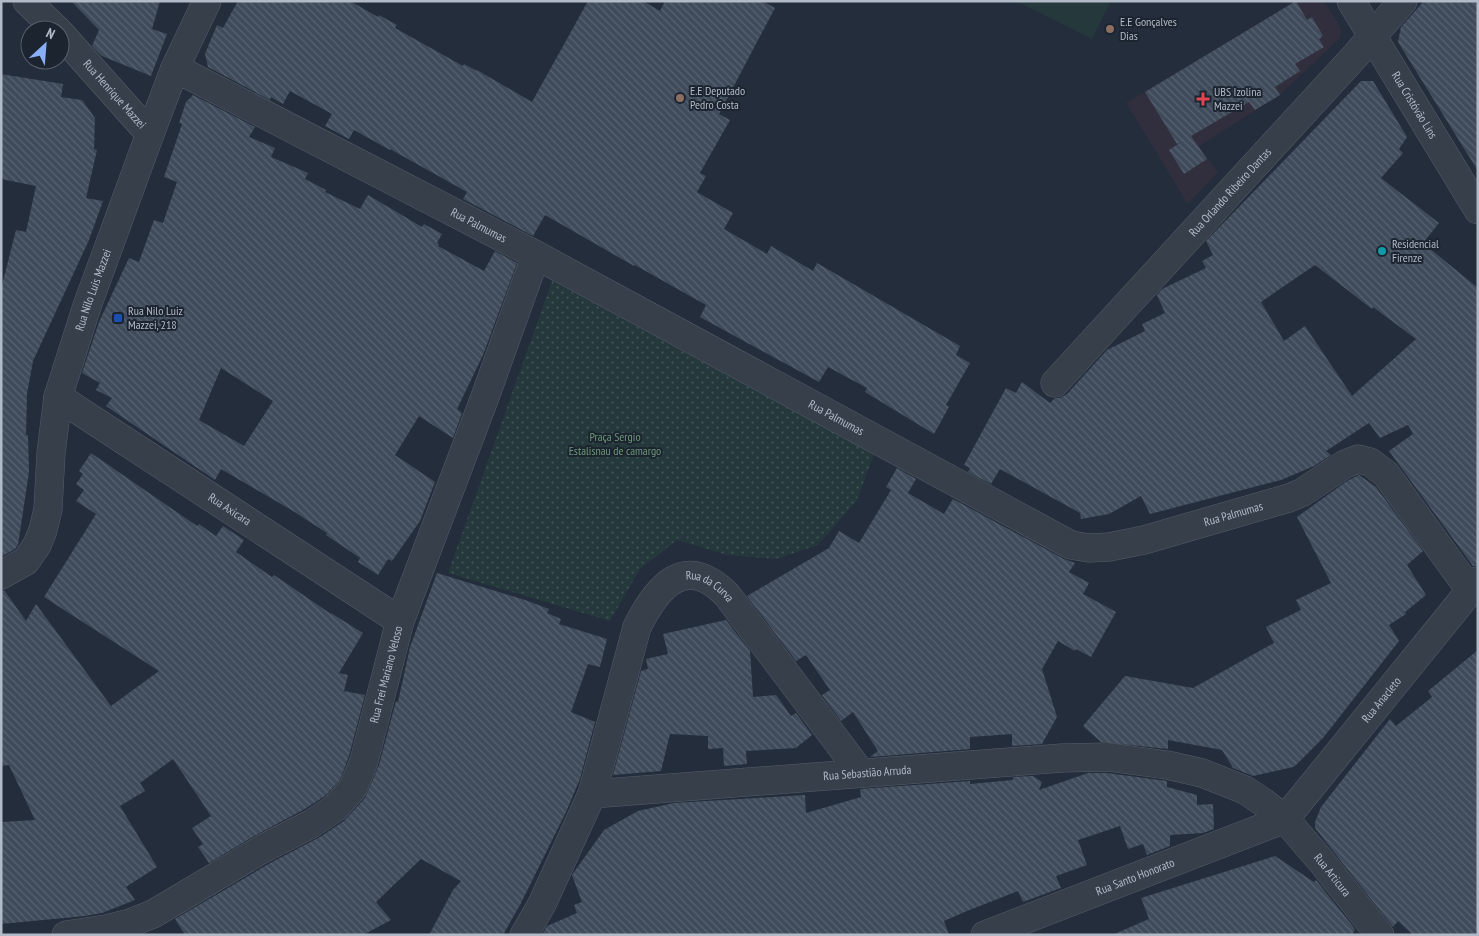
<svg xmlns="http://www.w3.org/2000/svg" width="1479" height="936" viewBox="0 0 1479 936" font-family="'PT Sans Narrow',sans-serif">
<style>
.medical{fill:#312f3d}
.park{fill:url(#park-dots)}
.garden{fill:#25393c}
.building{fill:url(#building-back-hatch);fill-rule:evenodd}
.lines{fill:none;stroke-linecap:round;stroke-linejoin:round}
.minor-casing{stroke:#555d69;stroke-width:29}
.tertiary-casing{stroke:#555d69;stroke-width:29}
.minor{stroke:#373f4b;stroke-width:28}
.tertiary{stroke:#373f4b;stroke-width:28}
.education-dot{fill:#8d6e63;stroke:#1c2430;stroke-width:2}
.health-dot{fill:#e0444e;stroke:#1c2430;stroke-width:2}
.culture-dot{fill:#0f9aa8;stroke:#1c2430;stroke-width:2}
.transit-dot{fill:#1a4fb4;stroke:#1c2430;stroke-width:2}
.labels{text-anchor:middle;stroke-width:4;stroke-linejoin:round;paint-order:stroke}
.poi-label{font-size:12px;fill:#b2bac7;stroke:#1c2430;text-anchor:start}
.street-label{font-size:12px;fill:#b2bac7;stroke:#1c2430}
.park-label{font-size:12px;fill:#6a9776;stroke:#1c2430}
</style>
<defs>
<pattern id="park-dots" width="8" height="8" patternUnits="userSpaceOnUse" patternTransform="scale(1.25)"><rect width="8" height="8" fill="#25393c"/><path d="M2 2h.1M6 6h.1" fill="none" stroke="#425457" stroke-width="1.8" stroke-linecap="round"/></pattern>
<pattern id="building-back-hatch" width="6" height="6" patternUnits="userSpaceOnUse" patternTransform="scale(1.25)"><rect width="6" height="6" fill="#3f4b5b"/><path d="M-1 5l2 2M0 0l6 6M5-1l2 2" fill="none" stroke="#586371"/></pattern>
</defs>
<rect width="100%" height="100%" fill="#232d3b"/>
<!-- medical -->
<path class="medical" d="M1295,1H1324L1341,28L1340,38L1280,95L1199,146L1218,172L1188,204L1126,103Z"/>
<!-- park -->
<path class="park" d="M552,281L874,454L857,500L818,545L776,559L727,555L677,540L640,569L610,621L448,573Z"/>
<!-- garden -->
<path class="garden" d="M1016,1H1111L1092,39Z"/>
<!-- building -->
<g class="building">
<path d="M71,1H160L152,29L167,34L151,76L102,56L92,46L99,30Z"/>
<path d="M238,1H350L378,17L379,15L397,25L395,28L463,66L464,64L477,71V70L532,102L588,1H643L660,11L665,1H762L775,8L719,114L730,120L700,173L706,176L697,192L733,213L724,229L767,254L771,246L813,271L817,263L960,346L956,355L970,363L946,405L949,407L934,434L865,392L867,388L828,367L819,382L700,317L706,305L635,265L634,266L545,215L533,236L463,199L467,192L390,149V150L354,130L349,139L325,126L332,114L290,91L283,104L271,97L270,100L208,67L205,54L217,25L223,28Z"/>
<path d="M1296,1L1307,20L1312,17L1323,36L1319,39L1324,47L1295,64L1300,71L1275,87L1280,95L1255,110L1249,102L1191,136L1207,159L1184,174L1169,150L1183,141L1177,144L1145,92Z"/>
<path d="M1424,1H1478V171L1398,42L1401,27Z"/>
<path d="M1,74L63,84L61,97L82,100L95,118L94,149L97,150L86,198L103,201L89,240L33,361L27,394L26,435H28L29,472L18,545L15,549L1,557V289L16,230L26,232L36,186L1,179Z"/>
<path d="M1361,81H1373L1407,137L1399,149L1403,153L1381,178L1439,223L1423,243L1478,288V566H1473L1389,451L1413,434L1408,425L1380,438L1369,423L1326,451L1331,455L1314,466L1281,480L1150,514L1141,496L1109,514L1081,519L1080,513L1000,469L991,484L968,472L970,468L964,465L1006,388L1016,393L1022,382L1050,403L1055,398H1060L1067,394L1107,350L1145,331L1142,324L1165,313L1157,295L1162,289L1206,268L1202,261L1213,255L1206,241ZM1315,265L1372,309L1373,307L1416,339L1352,396L1305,326L1284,341L1261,302Z"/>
<path d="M193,95L255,127L249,137L275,148L271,157L308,173L305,179L326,190L325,192L360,209L368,195L422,227L424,224L442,234L437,243L439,244L438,246L484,271L495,251L517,263L483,355L457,409L462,413L453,438L419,416L395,455L435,482L420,521L392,561L388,559L378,575L358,562L360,558L326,535L327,533L293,511L221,469L215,480L106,406L112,398L96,390L100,383L82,373L99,322L129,258L139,262L154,220L163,223L177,182L164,177L182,124L179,123L186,102ZM221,368L273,401L244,446L199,420Z"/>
<path d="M91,453L197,526L199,524L216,536L223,526L244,540L236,552L272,577L274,575L331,614V613L363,633L339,673L348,675L344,691L365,695L349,756L340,780L325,796L303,810L256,835L209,863L198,847L203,844L192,828L211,816L173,759L140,783L145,791L120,806L157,867L126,887L135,900L102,913L85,916L1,924V822L35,820L9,765L1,766V591L4,590L26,621L36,604L111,706L159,671L44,597L96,514L76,501L84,490L76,484L83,474L79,471Z"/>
<path d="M897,468L916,479L908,493L944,514L953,499L1064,559L1075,563L1069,572L1089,583L1083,594L1116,612L1091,657L1076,649L1075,651L1058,641L1042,669L1057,717L1042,744L1012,746V734L970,737V749L870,757L878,751L853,712L841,721L822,695L830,690L806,655L796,661L747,596L829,548L839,531L859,543L891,490L886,487Z"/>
<path d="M1359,475L1376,487L1423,551L1407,565L1426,595L1405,612L1406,614L1389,625L1399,641L1323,738L1296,765L1293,767L1253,776L1233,768L1222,750L1168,740V749L1101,742L1083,726L1125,676L1193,688L1274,643L1266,627L1301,610L1296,600L1331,583L1297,517L1347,481Z"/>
<path d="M437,573L525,600L549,609L547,613L561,619L559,624L607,639L600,667L588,664L571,712L595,722L580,779L566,812L521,903L503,935H429L453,890L461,881L421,859L376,902L391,920L363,935H185L175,919L272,862L320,837L344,821L365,798L379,765L396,701L398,702L410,647Z"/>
<path d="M726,620L750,651L753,697L776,695L791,716L796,713L812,735L796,748L746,751L747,764L724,766L723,748L708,749V736L670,734L661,771L613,775L641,671L648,669L646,659L668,654L663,634Z"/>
<path d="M1478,650V935H1413L1398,921L1393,927L1315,828V822L1321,807L1390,719L1396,726L1432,697L1428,691Z"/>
<path d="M1088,773H1107L1167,781V787L1197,795V805L1213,804L1214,829L1203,833L1170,835V846L1147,855L1143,844L1128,849L1120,826L1078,840L1087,865L1056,876L1061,888L1023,902L1018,891L967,911L944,921L949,935H542L547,926L577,913L574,905L582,902L572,875L604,830L638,811L674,803L805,795L806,813L861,797L860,789L970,781V784L1013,780V777L1033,776L1042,782L1039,790Z"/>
<path d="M1275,856L1314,882L1316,880L1355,929L1352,935H1112L1149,919L1141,898Z"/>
</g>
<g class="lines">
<!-- minor casing -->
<g class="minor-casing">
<g id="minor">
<path d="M27,1L57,30"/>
<path id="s1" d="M60,33L150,134"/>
<path id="s2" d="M175,68L536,255L1071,545L1089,548L1109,547L1144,540L1289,498L1303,492L1345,464L1358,459L1370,462L1386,474L1470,590"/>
<path id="s3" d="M1055,383L1356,55L1403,1"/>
<path id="s4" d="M58,397L400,621"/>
<path id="s5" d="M592,794L1062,758L1108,757L1167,765L1202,773L1245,790L1263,802L1285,819L1322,862L1380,935"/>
<path id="s6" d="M66,935L106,929L130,923L153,914L264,848L311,824L335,808L353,788L364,761L400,621L485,397L536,255"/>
<path id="s7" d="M524,935L542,904L592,794L637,627C657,587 685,552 727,595L861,773"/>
<path id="s8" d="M985,935L1285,819L1478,581"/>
</g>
</g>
<!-- tertiary casing -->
<g class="tertiary-casing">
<g id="tertiary">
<path id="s9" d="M1351,1L1478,210"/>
<path id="s10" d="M1,575L26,561L37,545L43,530L48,509L51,453L58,397L87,306L150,134L175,68L207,1"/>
</g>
</g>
<!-- minor -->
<use href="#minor" class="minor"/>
<!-- tertiary -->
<use href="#tertiary" class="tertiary"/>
</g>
<!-- markers -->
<g class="education-dot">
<circle cx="1110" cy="29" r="5"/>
<circle cx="680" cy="98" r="5"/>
</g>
<path class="health-dot" d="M1200.5 91.5h5v5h5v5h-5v5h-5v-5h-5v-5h5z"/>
<circle class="culture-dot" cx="1382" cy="251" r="5"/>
<rect class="transit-dot" x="113" y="313" width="10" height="10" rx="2.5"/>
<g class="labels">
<!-- poi labels -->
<g class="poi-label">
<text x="1120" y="26">E.E Gonçalves<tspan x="1120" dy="14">Dias</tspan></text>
<text x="690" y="95">E.E Deputado<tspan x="690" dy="14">Pedro Costa</tspan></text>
<text x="1214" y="96">UBS Izolina<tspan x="1214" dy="14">Mazzei</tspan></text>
<text x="1392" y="248">Residencial<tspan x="1392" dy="14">Firenze</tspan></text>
<text x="128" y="315">Rua Nilo Luiz<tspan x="128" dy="14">Mazzei, 218</tspan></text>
</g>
<!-- street labels -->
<g class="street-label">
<text dy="4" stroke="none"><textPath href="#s1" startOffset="82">Rua Henrique Mazzei</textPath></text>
<text dy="4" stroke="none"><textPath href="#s9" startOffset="122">Rua Cristóvão Lins</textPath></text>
<text dy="4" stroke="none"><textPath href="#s3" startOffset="259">Rua Orlando Ribeiro Dantas</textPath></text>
<text dy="4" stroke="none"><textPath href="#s2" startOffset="342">Rua Palmumas</textPath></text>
<text dy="4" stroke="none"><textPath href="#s10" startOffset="311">Rua Nilo Luis Mazzei</textPath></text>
<text dy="4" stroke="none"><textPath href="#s2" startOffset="748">Rua Palmumas</textPath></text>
<text dy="4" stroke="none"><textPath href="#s4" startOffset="205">Rua Axicara</textPath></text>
<text dy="4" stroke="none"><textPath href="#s2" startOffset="1182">Rua Palmumas</textPath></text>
<text dy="4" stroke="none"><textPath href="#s7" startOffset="430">Rua da Curva</textPath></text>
<text dy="4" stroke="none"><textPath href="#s6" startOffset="446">Rua Frei Mariano Veloso</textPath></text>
<text dy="4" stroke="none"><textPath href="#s8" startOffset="475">Rua Anacleto</textPath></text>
<text dy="4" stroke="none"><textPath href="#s5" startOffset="276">Rua Sebastião Arruda</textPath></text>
<text dy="4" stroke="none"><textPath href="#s8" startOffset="161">Rua Santo Honorato</textPath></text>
<text dy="4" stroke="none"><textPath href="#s5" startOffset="782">Rua Articura</textPath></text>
</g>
<!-- park labels -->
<g class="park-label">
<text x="615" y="441">Praça Sergio<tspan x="615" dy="14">Estalisnau de camargo</tspan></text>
</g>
</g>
<!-- border -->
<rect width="1479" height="936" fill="none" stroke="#b2bac7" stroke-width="5"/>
<!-- north arrow -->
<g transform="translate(45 45) rotate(26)"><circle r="24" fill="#1c2430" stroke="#58606c"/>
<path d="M0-4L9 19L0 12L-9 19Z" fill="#89aff5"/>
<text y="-8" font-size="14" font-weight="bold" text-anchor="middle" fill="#b2bac7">N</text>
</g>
</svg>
